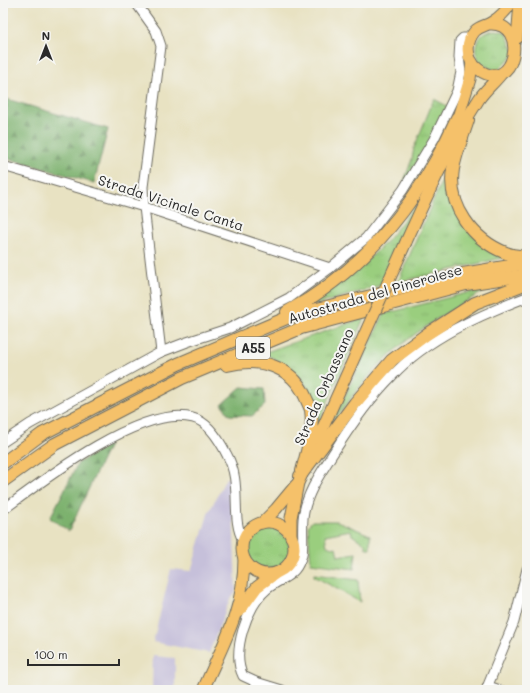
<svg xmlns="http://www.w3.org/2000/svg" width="530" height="693" viewBox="0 0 530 693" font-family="Mali,sans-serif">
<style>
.industrial{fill:#c6c0da}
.grass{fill:url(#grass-tufts);stroke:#627c54}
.forest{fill:url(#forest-firs);stroke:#536e4c}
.garden{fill:#9ace7e;stroke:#627c54}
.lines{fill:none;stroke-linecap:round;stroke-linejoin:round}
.minor-casing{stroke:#6d6b60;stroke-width:11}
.major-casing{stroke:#6d6b60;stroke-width:13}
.highway-casing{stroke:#6d6b60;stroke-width:14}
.minor{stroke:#fff;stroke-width:9}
.major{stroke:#f5c16b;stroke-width:11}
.highway{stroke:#f5c16b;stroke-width:12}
.major-bridge-casing{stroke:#6d6b60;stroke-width:13;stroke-linecap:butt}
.major-bridge{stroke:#f5c16b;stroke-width:11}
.labels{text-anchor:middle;stroke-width:4;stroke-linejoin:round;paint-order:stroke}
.shield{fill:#f6f6f2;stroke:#686867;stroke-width:1}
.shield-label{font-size:13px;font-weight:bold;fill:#2b2b2b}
.street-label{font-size:14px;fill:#2b2b2b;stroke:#f6f6f2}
</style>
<defs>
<pattern id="grass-tufts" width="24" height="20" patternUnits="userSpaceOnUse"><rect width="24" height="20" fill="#9ace7e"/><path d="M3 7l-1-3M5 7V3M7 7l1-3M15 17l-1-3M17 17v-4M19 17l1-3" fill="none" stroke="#85b16d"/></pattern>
<pattern id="forest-firs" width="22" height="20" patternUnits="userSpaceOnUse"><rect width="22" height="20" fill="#7bb16d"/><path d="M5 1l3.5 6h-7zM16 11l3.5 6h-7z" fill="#65905a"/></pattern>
</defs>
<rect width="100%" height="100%" fill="#f6f6f2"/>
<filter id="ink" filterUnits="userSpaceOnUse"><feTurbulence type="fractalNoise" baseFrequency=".025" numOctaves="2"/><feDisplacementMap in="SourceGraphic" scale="8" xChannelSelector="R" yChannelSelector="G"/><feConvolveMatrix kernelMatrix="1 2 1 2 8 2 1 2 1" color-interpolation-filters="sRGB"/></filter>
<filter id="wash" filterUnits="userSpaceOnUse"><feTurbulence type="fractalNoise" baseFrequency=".012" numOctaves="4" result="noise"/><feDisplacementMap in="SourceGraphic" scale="16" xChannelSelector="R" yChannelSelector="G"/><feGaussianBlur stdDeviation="0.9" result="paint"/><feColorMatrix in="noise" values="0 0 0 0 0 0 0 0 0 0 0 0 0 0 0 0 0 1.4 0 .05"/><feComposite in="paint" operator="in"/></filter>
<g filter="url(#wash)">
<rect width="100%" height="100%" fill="#e8e2c2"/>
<!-- industrial -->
<g class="industrial">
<path d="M226,478H232L236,592L230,599L209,653L153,642L171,569L191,571L208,514Z"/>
<path d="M153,656L175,658V690H152Z"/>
</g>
<!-- grass -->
<g class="grass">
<path d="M496,30L505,32L515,54L498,70C469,68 468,32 496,30Z"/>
<path d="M434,99L447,106L431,141L403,184L412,159L414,148Z"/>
<path d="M450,162L456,211L506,257L398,282Z"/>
<path d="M427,187L381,285L312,306L311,304C336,286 361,268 382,246C399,228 413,207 427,187Z"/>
<path d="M494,286C453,308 415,330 381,363C362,382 346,405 330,427L384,314Z"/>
<path d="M364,318L316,429C313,384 303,373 263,353Z"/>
<circle cx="268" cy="548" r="21"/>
</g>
<!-- forest -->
<g class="forest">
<path d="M3,98L108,129L94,183L3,157Z"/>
<path d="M241,387L264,389L265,405L252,416L229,415L222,404Z"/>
<path d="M109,445L69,531L50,518L78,463Z"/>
</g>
<!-- garden -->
<g class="garden">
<path d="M312,521H337L370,535V549L365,547L367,545L352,535L351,530L325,535L327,546L332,548L336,547L338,556L356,553L354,569L311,563L308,526Z"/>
<path d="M314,574L358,580L360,602L314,576Z"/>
</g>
</g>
<g filter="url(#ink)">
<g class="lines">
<!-- minor casing -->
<g class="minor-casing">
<g id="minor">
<path d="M136,3L156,31L161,46L143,187L144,207L161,352"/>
<path d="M3,166L144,207L330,268"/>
<path d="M3,442L30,424L161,352L187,342L230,328L289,298L330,268L366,238L403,190L434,139L457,91L461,72L459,57L460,41L463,38H471"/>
<path d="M3,510C43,480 142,404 193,418C209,422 220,441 227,455C243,483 230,518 243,540"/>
<path d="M291,558L300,560L302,555C304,541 301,525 304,512C308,491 321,473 332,455C349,428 369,399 392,376C427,338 480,315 527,297"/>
<path d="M488,686L500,690"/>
<path d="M282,690L256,682L243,676C231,652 247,606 266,590C278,579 295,577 300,560"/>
<path d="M486,690L514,622L527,569"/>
</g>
</g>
<!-- major casing -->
<g class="major-casing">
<g id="major">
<path d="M490,24C530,22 515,97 478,69C466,60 465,42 475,31C480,26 486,26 492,22C499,18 506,11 511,3"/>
<path d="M517,38L520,3"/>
<path d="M455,127L470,79L472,62"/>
<path d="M406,242C428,194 450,144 479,99C485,90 494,83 501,74"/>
<circle cx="268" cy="548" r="26"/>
<path d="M262,523L276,509L296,485"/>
<path d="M291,537V518L298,483L350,367"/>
<path d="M239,612L257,587L276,573"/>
<path d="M203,690C223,644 244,610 244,559"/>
</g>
</g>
<!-- highway casing -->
<g class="highway-casing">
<g id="highway">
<path d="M468,120C463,136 456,152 453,169C447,206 473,240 506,253C513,256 520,256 527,257"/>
<path d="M287,312C366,269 421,199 457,118"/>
<path d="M227,365C258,357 291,365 305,396C307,401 310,406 311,410C314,431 307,451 302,471"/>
<path d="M3,463L42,434L178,364L296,314L463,274L527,263"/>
<path d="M300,476L355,403L392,360L427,334L475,303L527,283"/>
<path d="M3,481L55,444L182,378L301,328L466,284L527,275"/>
</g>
</g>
<!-- minor -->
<use href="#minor" class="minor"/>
<!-- major -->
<use href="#major" class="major"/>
<!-- highway -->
<use href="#highway" class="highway"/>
<!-- major-bridge casing -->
<g class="major-bridge-casing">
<path id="major-bridge" d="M350,367L406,242"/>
</g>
<!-- major-bridge -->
<use href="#major-bridge" class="major-bridge"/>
</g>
</g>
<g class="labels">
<!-- shield labels -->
<rect class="shield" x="236" y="337" width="34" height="22" rx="3"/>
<g class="shield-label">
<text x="253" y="353">A55</text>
</g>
<!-- street labels -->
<g class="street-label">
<text transform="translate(171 203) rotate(18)" y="5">Strada Vicinale Canta</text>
<text transform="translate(375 294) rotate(-16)" y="5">Autostrada del Pinerolese</text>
<text transform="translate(324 387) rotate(-66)" y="5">Strada Orbassano</text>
</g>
</g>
<!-- margin -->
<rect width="530" height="693" fill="none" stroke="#f6f6f2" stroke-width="16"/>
<!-- north arrow -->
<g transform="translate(46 46)" stroke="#f6f6f2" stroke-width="3" paint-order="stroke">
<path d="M0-3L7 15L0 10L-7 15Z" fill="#2b2b2b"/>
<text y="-6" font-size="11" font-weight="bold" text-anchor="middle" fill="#2b2b2b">N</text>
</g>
<!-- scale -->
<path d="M28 659v6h91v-6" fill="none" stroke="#2b2b2b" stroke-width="2"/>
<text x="34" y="659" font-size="12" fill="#2b2b2b" stroke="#f6f6f2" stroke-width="3" paint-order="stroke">100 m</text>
</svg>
